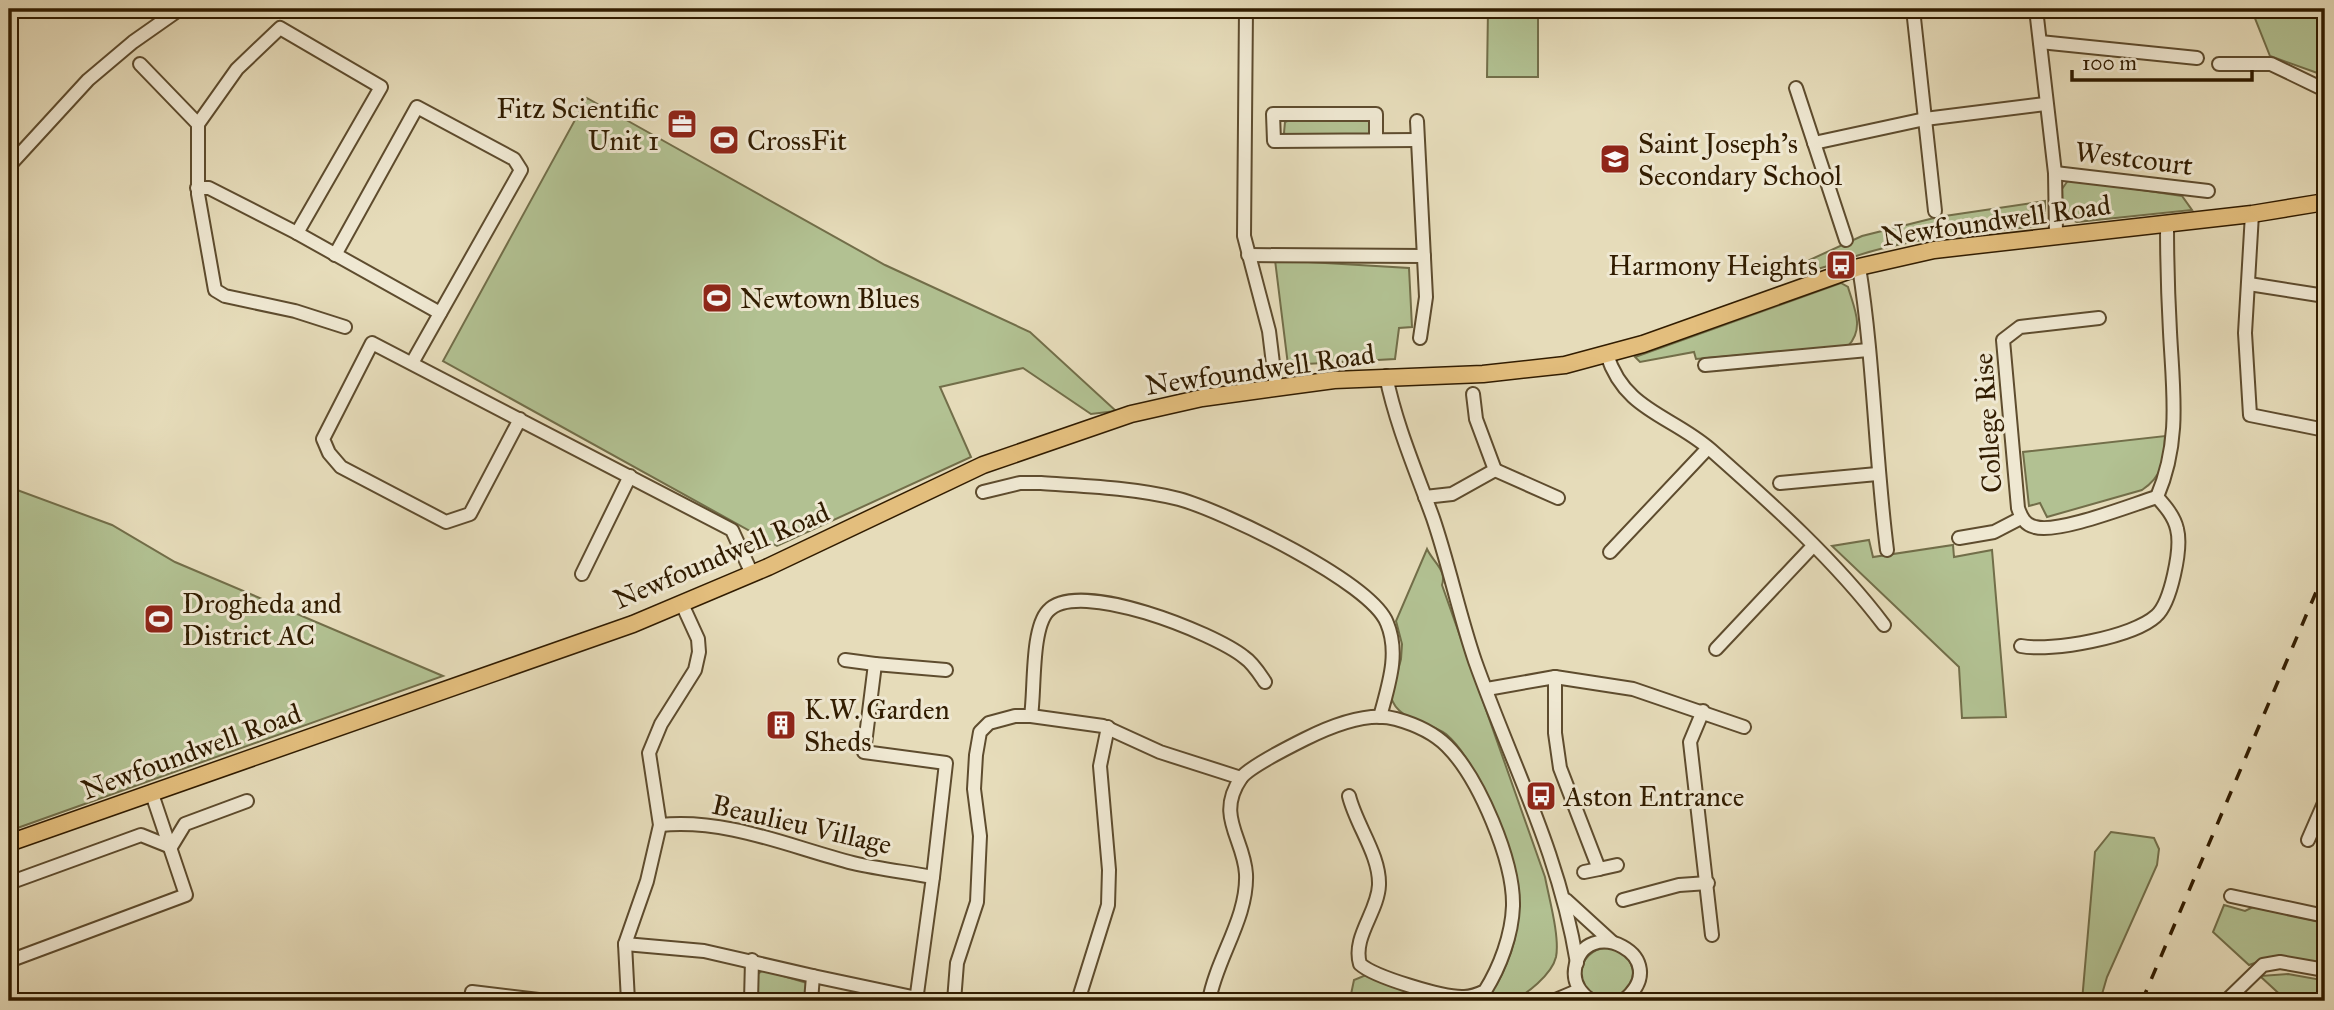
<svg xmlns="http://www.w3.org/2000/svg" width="2334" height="1010" viewBox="0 0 2334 1010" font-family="'IM FELL Great Primer',serif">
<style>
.green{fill:#b2c192;stroke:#726e49;stroke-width:2}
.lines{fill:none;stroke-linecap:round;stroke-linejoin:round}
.minor-casing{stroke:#5e4c2e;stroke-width:16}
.major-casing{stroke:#311c00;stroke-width:19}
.minor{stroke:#efe8d2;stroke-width:12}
.major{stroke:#e3be7d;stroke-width:16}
.rail{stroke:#311c00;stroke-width:3.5;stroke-dasharray:12 12;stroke-linecap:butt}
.labels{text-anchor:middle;stroke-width:6;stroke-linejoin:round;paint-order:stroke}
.poi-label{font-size:28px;fill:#311c00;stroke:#efe8d2;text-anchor:start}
.street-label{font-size:28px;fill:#311c00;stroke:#efe8d2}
</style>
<rect width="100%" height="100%" fill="#e6dcba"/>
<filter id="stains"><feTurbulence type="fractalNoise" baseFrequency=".00286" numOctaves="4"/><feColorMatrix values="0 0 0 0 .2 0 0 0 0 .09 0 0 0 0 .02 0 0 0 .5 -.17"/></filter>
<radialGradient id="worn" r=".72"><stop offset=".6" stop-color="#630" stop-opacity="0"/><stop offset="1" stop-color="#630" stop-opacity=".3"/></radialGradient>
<!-- green -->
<g class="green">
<path d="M1488,9H1538V77H1487Z"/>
<path d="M2210,9H2325V73L2323,75L2270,56L2254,16Z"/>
<path d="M587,98L885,265L1030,332L1116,411L1091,414L1023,368L940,387L971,457L777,546L443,361Z"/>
<path d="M1292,119H1366L1372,123V131L1367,136H1289L1284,133L1285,122Z"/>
<path d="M2069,179L2182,196L2192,210L2077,222C2060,218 2063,204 2062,189Z"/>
<path d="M2045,201V217L2039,226C1977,233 1911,237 1853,257C1832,264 1813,275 1792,268L1862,236L1938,217Z"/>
<path d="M1275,260L1409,268L1412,327L1399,328L1395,359L1288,365Z"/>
<path d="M1841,283L1848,287C1854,308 1865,328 1848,346L1696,359L1694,352L1640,362L1635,357Z"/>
<path d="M2165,436C2164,461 2163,476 2142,490L2047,517L2040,503L2029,506L2023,452Z"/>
<path d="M9,487L112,525L175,562L443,676L9,831Z"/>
<path d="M1869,540L1873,557L1953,545L1954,557L1992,550L2006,717L1962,718L1959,667L1832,546Z"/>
<path d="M1427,549C1433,562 1447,570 1442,585L1545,877C1549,898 1560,937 1556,957C1552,974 1526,996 1510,1001C1500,1004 1487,1001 1477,1001C1493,994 1500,980 1506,965C1532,907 1510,862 1488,807C1481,791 1476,772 1466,758C1461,750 1453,740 1446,734C1427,721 1397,720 1391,697L1401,659L1402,644L1396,621Z"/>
<path d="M2111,832L2154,838L2159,849L2157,865L2107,977L2100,1001H2082L2095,852Z"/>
<path d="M2224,905L2245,911L2253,907L2325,923V965L2275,956L2249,965L2213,932Z"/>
<circle cx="1607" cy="974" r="26"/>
<path d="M763,970L807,983L803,1001H757L758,974Z"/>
<path d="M2288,974L2322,980L2325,1001H2287L2260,976Z"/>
<path d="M1366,975L1456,1001L1350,999L1354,980Z"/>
</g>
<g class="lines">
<!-- minor casing -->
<g class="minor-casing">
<g id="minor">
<path d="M1246,9L1244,236L1269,331L1276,388"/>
<path d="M1913,9L1935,211"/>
<path d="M2036,9L2055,173L2056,234"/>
<path d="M1389,11H1417V9"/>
<path d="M2040,42L2197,58"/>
<path d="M140,64L198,124L237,69L280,28L381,87L297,233"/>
<path d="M2219,64H2271L2325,90"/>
<path d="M1796,88L1846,240"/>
<path d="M1417,121L1426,297L1420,338"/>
<path d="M198,124V194L215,290L225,296L295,311L345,327"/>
<path d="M1376,140V114H1273L1274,141L1417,140"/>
<path d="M1814,143L1925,119L2045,104"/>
<path d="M9,166L88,80L133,42L180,9"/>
<path d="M2055,173L2208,191"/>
<path d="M197,188H209L297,233L440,313"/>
<path d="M2252,214L2245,333L2250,415L2325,430"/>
<path d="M335,255L417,107L514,159L521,170L412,363"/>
<path d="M1248,255L1424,256"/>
<path d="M1859,267C1874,360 1875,456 1887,550"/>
<path d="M2249,284L2325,296"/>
<path d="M2099,318L2020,327L2003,340L2018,508C2021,517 2025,525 2035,527C2058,534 2131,505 2157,497"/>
<path d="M1607,355C1625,411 1671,415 1711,450C1772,504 1835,560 1884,625"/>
<path d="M1705,365L1868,350"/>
<path d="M1386,376C1396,425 1416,471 1433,518C1449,565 1459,614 1475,661C1512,765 1559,852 1577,963"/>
<path d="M520,419L470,514L446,522L341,467L329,453L323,439L372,343L732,530L752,574"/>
<path d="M1495,470L1558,498"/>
<path d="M1780,483L1877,474"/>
<path d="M983,492L1020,483H1041C1087,486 1135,488 1179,499C1223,511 1371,582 1387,623C1400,654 1388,686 1380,717"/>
<path d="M1425,497L1452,494L1495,470L1476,419L1473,394"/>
<path d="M2157,497C2181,441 2173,391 2170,332C2168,296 2167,260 2167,224"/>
<path d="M1959,538L1994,532L2021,518"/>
<path d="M1610,552L1708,448"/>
<path d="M582,574L630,476"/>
<path d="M2021,646C2052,652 2133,637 2156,616C2171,603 2182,548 2177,529C2174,516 2165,506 2157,497"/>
<path d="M1716,649L1813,546"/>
<path d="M845,660L875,664"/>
<path d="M1555,677L1633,689L1744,727"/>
<path d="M1487,689L1555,677V733L1560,768L1599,869L1617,865"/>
<path d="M1703,711L1690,742L1712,935"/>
<path d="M1031,716C1035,690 1031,629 1048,611C1078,578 1214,633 1244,657C1253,663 1259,673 1265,682"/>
<path d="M660,825C727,818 790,847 853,863C879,869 906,872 933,877L946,763L864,752L875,664L946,670"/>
<path d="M2308,840L2325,801"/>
<path d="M1584,872L1599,869"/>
<path d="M9,883L141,835L171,847L185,824L247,801"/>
<path d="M2231,896L2325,916"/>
<path d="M1566,900L1612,942"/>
<path d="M1623,900L1679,885L1708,883"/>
<path d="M625,944L704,951L813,976L811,1001"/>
<path d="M9,961L186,895L152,794"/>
<path d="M813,976L917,998"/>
<path d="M470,1001L472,992L547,1001"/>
<path d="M628,1001L625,944L647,881L660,825L649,753L661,724L695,670L699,652L698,639L682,604"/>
<path d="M751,1001L752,960"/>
<path d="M916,1001L933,877"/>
<path d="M954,1001L957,963L977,902L980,836L974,789L976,755L980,732L989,723L1015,716H1031L1103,726L1160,752L1241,778"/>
<path d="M1078,1001L1108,905L1109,870L1100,766L1108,727"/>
<path d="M1209,1001C1216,959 1248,918 1246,874C1244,838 1215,816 1241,778C1249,767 1291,746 1305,739C1329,727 1368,711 1396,719C1414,724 1434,733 1447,746C1479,778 1514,861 1513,906C1512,935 1500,967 1485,991C1479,994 1471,997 1464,997C1444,998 1374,977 1360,964C1352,937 1378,912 1379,885C1380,855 1356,825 1349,796"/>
<path d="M1553,1001L1579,990"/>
<path d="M1592,1001C1581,994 1573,983 1575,969C1583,911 1678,957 1623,1001"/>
<path d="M2186,1001H2187"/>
<path d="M2226,1001L2263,965L2280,962L2325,970"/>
</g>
</g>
<!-- major casing -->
<g class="major-casing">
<path id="major" d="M9,843L633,624L768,567L983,465L1131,414L1202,398L1334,380L1483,374L1565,365L1643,344L1859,267L1934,250L2252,214L2325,202"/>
</g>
<!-- minor -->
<use href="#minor" class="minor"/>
<!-- major -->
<use href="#major" class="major"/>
<!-- rail -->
<path class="rail" d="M2142,1001L2325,571"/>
</g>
<!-- icons -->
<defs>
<g id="office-square" transform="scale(1.575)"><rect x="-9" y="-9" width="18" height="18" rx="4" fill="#8f2418" stroke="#efe8d2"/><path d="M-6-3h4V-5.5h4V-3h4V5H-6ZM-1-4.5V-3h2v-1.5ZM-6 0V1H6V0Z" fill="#fff"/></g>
<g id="stadium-square" transform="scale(1.575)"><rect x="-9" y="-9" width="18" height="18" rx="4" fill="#8f2418" stroke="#efe8d2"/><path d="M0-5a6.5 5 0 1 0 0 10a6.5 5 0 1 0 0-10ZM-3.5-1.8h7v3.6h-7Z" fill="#fff"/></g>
<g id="school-square" transform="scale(1.575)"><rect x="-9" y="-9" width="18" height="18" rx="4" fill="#8f2418" stroke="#efe8d2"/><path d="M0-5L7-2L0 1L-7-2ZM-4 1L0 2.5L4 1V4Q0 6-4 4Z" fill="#fff"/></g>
<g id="bus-square" transform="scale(1.575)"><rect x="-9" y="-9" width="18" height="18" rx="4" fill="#8f2418" stroke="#efe8d2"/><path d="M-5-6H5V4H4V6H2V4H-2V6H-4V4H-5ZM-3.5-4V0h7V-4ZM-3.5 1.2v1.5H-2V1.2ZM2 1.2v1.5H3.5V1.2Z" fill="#fff"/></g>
<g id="building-square" transform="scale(1.575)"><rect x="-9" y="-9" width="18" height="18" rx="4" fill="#8f2418" stroke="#efe8d2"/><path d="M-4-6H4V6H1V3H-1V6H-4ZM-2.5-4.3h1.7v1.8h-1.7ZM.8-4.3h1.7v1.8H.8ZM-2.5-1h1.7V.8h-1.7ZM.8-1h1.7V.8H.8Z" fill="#fff"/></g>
</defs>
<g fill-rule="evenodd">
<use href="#office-square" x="682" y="124"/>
<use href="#stadium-square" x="724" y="140"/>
<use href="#school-square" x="1615" y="159"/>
<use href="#bus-square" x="1841" y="265"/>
<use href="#stadium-square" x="717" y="298"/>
<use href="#stadium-square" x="159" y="619"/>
<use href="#building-square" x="781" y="725"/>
<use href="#bus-square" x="1541" y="796"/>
</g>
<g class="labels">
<!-- poi labels -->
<g class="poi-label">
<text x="659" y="118" text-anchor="end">Fitz Scientific<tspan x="659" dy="32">Unit 1</tspan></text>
<text x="747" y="150">CrossFit</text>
<text x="1638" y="153">Saint Joseph's<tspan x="1638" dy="32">Secondary School</tspan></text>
<text x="1818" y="275" text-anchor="end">Harmony Heights</text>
<text x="740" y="308">Newtown Blues</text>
<text x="182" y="613">Drogheda and<tspan x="182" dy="32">District AC</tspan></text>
<text x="804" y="719">K.W. Garden<tspan x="804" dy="32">Sheds</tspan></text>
<text x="1564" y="806">Aston Entrance</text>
</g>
<!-- street labels -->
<g class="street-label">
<text transform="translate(2134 158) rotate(7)" y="10">Westcourt</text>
<text transform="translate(1996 220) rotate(-8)" y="10">Newfoundwell Road</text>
<text transform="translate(1260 369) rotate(-8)" y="10">Newfoundwell Road</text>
<text transform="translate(1987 423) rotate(-94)" y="10">College Rise</text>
<text transform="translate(721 555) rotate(-23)" y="10">Newfoundwell Road</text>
<text transform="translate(191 751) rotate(-20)" y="10">Newfoundwell Road</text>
<text transform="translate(802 824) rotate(13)" y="10">Beaulieu Village</text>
</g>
</g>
<!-- margin -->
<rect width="2334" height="1010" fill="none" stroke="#e6dcba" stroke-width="35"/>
<rect x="10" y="10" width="2313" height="989" fill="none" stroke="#311c00" stroke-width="3.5"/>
<rect x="18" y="18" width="2299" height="975" fill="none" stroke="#311c00" stroke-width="2"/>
<!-- scale -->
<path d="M2072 70v10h180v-10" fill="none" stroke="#311c00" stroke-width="3.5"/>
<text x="2082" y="70" font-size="21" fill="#311c00" stroke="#efe8d2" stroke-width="5" paint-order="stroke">100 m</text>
<rect width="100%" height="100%" filter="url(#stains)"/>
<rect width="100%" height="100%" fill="url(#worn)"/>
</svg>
